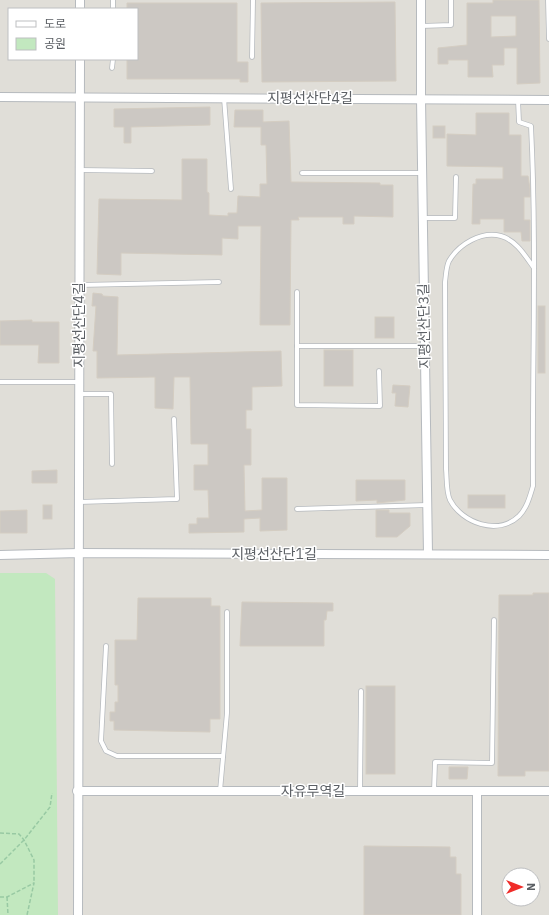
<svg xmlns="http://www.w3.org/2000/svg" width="549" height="915" viewBox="0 0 549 915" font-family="'IBM Plex Sans','Noto Sans KR',sans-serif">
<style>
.industrial{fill:#e0ded8;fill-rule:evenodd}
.green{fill:#c2e8bf}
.building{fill:#ccc8c3;stroke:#d4cdc2;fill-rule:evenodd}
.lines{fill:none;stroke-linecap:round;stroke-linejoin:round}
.lane-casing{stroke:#b6babe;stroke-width:5.5}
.street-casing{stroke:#b6babe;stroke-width:10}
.path{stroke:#98c9a3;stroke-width:1.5;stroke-dasharray:4 2;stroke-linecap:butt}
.lane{stroke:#fff;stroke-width:4}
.street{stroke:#fff;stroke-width:8}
.labels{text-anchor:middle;stroke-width:3;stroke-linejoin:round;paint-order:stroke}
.street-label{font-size:14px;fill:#5c6065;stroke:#fff}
</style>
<rect width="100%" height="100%" fill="#efece4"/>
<!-- industrial -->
<path class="industrial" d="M0,0H549V915H0ZM9,9H137V59H9ZM509,875H533V899H509Z"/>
<!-- green -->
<path class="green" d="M0,573H46L55,579L58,915H0Z"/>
<!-- building -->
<g class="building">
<path d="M493,0H539L540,83L517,84V48H504V65H492L493,77H468V60H448V64H438V48L467,45V3H493ZM491,16H516V36L491,37Z"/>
<path d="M395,2L396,81L262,82L261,3Z"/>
<path d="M127,3H237V62H248V82H240V79H127V59H137V9H127Z"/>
<path d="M210,107V125L131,127V143H124V127H114V109Z"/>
<path d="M235,110H263V122L289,121L291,182L380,183V185H393V217L354,216V224H343V217H298L299,220H291L290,325H260L261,226H238V239L222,238V255L121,253V275L97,274L99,199L182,200V159H207V192L209,193V215L228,216V213H237L238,196L260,197V184H267L266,145H261V127H234Z"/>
<path d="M476,113H509V135H521V176H528L530,189V197H524V220H530V241H522L521,232H504V219H480V224H472L473,184H476V179H503V167L447,166V134L476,135Z"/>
<rect x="433" y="126" width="12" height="12"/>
<path d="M93,293L102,294L103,296L118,297L117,355L281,351L282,386L252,387V410H246V429H251V465H244L245,511L262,510V478H287V530L260,531V518L244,519V532L189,533V524H197V518H209L208,490H194V465H208V444H191L190,377H174L173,409L155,408V377L97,378V351H93L96,306H92Z"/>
<rect x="538" y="306" width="7" height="67"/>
<rect x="375" y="317" width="19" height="21"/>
<path d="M32,320V322H59V363H38L39,345H0V321Z"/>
<rect x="324" y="350" width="29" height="36"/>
<path d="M393,385L410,386L408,407L395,406L396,393H392Z"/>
<path d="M57,470V483H32V471Z"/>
<path d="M356,480H405V500L377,503V500L356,501Z"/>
<rect x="468" y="495" width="37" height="13"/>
<rect x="43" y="505" width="9" height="14"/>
<path d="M27,510V533H0V511Z"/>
<path d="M376,510H389V513H410V526L397,537H376Z"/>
<path d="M533,593H549V771H525V776H498L499,595H533Z"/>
<path d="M138,598H211V606H220V719H210V732L114,730V721H110V712H115V702H118V685H115V640H137Z"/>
<path d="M242,602L333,603V611H327L326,620H324V646H240Z"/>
<rect x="366" y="686" width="29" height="88"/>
<path d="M449,767H468L467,779H449Z"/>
<path d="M364,846L450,847V857H456V874H461V915H364Z"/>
</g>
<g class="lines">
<!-- lane casing -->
<g class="lane-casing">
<g id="lane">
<path d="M548,0L549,39"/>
<path d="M113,9V0"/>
<path d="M421,26L451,25V0"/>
<path d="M252,57L253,0"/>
<path d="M112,68L113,59"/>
<path d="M224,98L231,189"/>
<path d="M518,100L519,122L531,126C537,246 532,366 533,486C530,496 527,508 519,516C498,536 462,523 450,500C446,492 447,478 446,469L445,282C446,276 446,267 449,261C459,244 481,231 501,236C516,240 526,257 534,268"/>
<path d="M80,170L152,171"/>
<path d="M302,173H422"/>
<path d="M423,218H455L456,177"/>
<path d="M80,285L219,282"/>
<path d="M297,292V346H425"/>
<path d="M297,346V405L380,406L379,371"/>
<path d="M0,382H79"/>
<path d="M80,394H111L112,464"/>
<path d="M79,502L177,499L174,419"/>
<path d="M297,509L427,505"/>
<path d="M106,646L101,741L106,751L117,756H223"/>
<path d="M220,791L227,713V612"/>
<path d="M360,791L361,691"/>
<path d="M434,791L435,762L492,763L494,620"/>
</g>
</g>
<!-- street casing -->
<g class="street-casing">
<g id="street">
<path d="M80,0V9"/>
<path d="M421,0V99L428,554"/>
<path d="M0,97L549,100"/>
<path d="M0,555L79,553L549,555"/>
<path d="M77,791H549"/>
<path d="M477,791V915"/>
<path d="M78,915L80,59"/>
</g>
</g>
<!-- path -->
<g class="path">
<path d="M0,833L19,834L24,840L34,860V883"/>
<path d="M0,864L24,840L50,807L52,793"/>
<path d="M0,897H7L34,883L27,915"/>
<path d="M7,897L8,915"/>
</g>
<!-- lane -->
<use href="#lane" class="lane"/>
<!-- street -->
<use href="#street" class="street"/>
</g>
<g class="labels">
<!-- street labels -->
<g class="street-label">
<text x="310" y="103">지평선산단4길</text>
<text transform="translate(79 325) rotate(-90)" y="5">지평선산단4길</text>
<text transform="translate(424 326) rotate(-91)" y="5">지평선산단3길</text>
<text x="274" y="559">지평선산단1길</text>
<text x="313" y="796">자유무역길</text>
</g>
</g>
<!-- legend -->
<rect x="8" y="8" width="130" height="52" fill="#ffffff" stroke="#bebfc1"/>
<rect x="16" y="21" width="20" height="6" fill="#ffffff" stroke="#bebfc1"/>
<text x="44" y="28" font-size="12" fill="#5c6065">도로</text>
<rect x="16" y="38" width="20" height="12" fill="#c2e8bf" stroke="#bebfc1"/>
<text x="44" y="48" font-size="12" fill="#5c6065">공원</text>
<!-- north arrow -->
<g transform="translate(521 887) rotate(90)"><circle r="19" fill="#ffffff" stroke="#bebfc1"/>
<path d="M0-3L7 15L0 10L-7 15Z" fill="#f02c29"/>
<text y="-6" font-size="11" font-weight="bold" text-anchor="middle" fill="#5c6065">N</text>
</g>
</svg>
